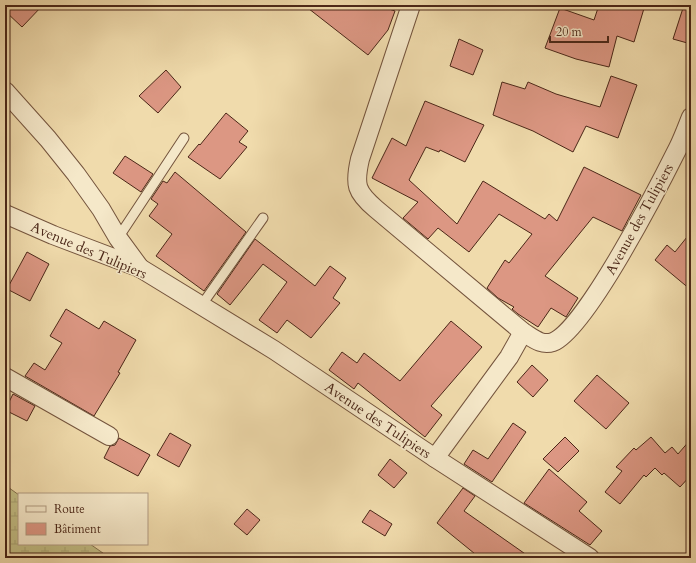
<svg xmlns="http://www.w3.org/2000/svg" width="696" height="563" viewBox="0 0 696 563" font-family="Cardo,serif">
<style>
.wetland{fill:url(#wetland-marsh);stroke:#86724e}
.building{fill:#dc9783;stroke:#4b2718}
.lines{fill:none;stroke-linecap:round;stroke-linejoin:round}
.service-casing{stroke:#74543d;stroke-width:11}
.minor-casing{stroke:#74543d;stroke-width:20}
.service{stroke:#f5e8c9;stroke-width:9}
.minor{stroke:#f5e8c9;stroke-width:18}
.labels{text-anchor:middle;stroke-width:3;stroke-linejoin:round;paint-order:stroke}
.street-label{font-size:14px;fill:#4b2718;stroke:#f5e8c9}
</style>
<defs>
<pattern id="wetland-marsh" width="20" height="14" patternUnits="userSpaceOnUse"><rect width="20" height="14" fill="#c2bd84"/><path d="M1 5h8M5 5V1M11 12h8M15 12V8" fill="none" stroke="#a8a271"/></pattern>
</defs>
<rect width="100%" height="100%" fill="#f0dbac"/>
<filter id="stains"><feTurbulence type="fractalNoise" baseFrequency=".005" numOctaves="4"/><feColorMatrix values="0 0 0 0 .2 0 0 0 0 .09 0 0 0 0 .02 0 0 0 .5 -.17"/></filter>
<radialGradient id="worn" r=".72"><stop offset=".6" stop-color="#630" stop-opacity="0"/><stop offset="1" stop-color="#630" stop-opacity=".3"/></radialGradient>
<!-- wetland -->
<path class="wetland" d="M5,485L19,495V544H90L110,558H5Z"/>
<!-- building -->
<g class="building">
<path d="M5,5H43L22,27L5,11Z"/>
<path d="M304,5H390L389,9L395,11L388,30L368,55Z"/>
<path d="M599,5H645L634,42L617,36L609,67L576,59L545,48L560,8L594,20Z"/>
<path d="M684,5H691V44L673,39Z"/>
<path d="M459,39L483,50L473,75L450,66Z"/>
<path d="M166,70L181,87L158,113L139,96Z"/>
<path d="M611,76L637,85L618,138L586,126L573,152L533,131L493,115L502,82L525,89L528,82L556,94L600,107Z"/>
<path d="M425,101L484,125L465,162L440,150L439,152L426,147L409,180L457,224L483,181L545,219L549,214L557,221L584,167L641,195L622,231L593,217L545,276L578,298L566,317L551,308L538,327L518,314L512,309L514,307L498,298L487,288L505,260L509,263L532,234L499,214L469,252L438,228L428,239L403,218L418,202L372,178L392,138L406,146Z"/>
<path d="M226,113L248,131L239,142L247,147L220,179L188,157L199,144L200,145Z"/>
<path d="M125,156L153,174L141,192L113,173Z"/>
<path d="M175,172L246,232L204,291L156,256L172,234L149,216L158,204L151,199L163,181L167,183Z"/>
<path d="M691,232V290L655,260L667,245L675,252Z"/>
<path d="M255,239L315,286L330,266L346,278L333,298L340,303L311,338L287,320L277,333L259,320L287,282L263,264L230,305L217,294Z"/>
<path d="M27,252L49,264L30,301L7,289Z"/>
<path d="M66,309L99,329L104,321L136,340L118,372L120,373L94,416L25,376L34,363L45,370L62,343L50,336Z"/>
<path d="M451,321L482,347L431,406L442,415L425,437L358,383L354,389L329,370L342,352L357,363L364,353L400,381Z"/>
<path d="M532,365L548,380L533,397L517,382Z"/>
<path d="M597,375L629,403L606,429L574,401Z"/>
<path d="M13,394L35,406L27,421L5,410Z"/>
<path d="M513,423L526,432L492,482L464,464L473,450L488,459Z"/>
<path d="M170,433L191,445L179,467L157,455Z"/>
<path d="M565,437L579,451L558,472L543,459Z"/>
<path d="M651,437L665,453L672,447L678,454L691,439V475L680,487L664,473L662,475L655,468L646,477L644,475L620,504L605,492L622,471L616,467L634,448L636,450Z"/>
<path d="M119,438L150,455L138,476L104,458L110,446L115,445Z"/>
<path d="M390,459L407,473L394,488L378,475Z"/>
<path d="M549,469L587,502L579,511L602,531L590,545L524,503Z"/>
<path d="M463,488L475,496L464,511L531,558H480L437,523Z"/>
<path d="M247,509L260,520L247,535L234,524Z"/>
<path d="M370,510L392,524L385,536L362,522Z"/>
</g>
<g class="lines">
<!-- service casing -->
<g class="service-casing">
<g id="service">
<path d="M118,238L184,138"/>
<path d="M201,306L263,218"/>
</g>
</g>
<!-- minor casing -->
<g class="minor-casing">
<g id="minor">
<path d="M411,5L360,159C354,185 356,192 376,209L523,332C533,338 541,346 553,342C586,329 660,184 678,148C683,138 687,127 691,117"/>
<path d="M5,91L48,139L76,174L101,209L118,238L140,268"/>
<path d="M5,214L53,235L140,268L274,350L435,458L590,558"/>
<path d="M5,377L109,436"/>
<path d="M435,458L509,357L523,332"/>
</g>
</g>
<!-- service -->
<use href="#service" class="service"/>
<!-- minor -->
<use href="#minor" class="minor"/>
</g>
<g class="labels">
<!-- street labels -->
<g class="street-label">
<text transform="translate(639 219) rotate(-61)" y="5">Avenue des Tulipiers</text>
<text transform="translate(89 250) rotate(23)" y="5">Avenue des Tulipiers</text>
<text transform="translate(378 420) rotate(34)" y="5">Avenue des Tulipiers</text>
</g>
</g>
<!-- margin -->
<rect width="696" height="563" fill="none" stroke="#f0dbac" stroke-width="20"/>
<rect x="6" y="6" width="684" height="551" fill="none" stroke="#4b2718" stroke-width="2"/>
<rect x="10" y="10" width="676" height="543" fill="none" stroke="#4b2718"/>
<!-- legend -->
<rect x="18" y="493" width="130" height="52" fill="#f5e8c9" stroke="#b19b82"/>
<rect x="26" y="506" width="20" height="6" fill="#f5e8c9" stroke="#b19b82"/>
<text x="54" y="513" font-size="12" fill="#4b2718">Route</text>
<rect x="26" y="523" width="20" height="12" fill="#dc9783" stroke="#b19b82"/>
<text x="54" y="533" font-size="12" fill="#4b2718">Bâtiment</text>
<!-- scale -->
<path d="M550 36v6h58v-6" fill="none" stroke="#4b2718" stroke-width="2"/>
<text x="556" y="36" font-size="12" fill="#4b2718" stroke="#f5e8c9" stroke-width="3" paint-order="stroke">20 m</text>
<rect width="100%" height="100%" filter="url(#stains)"/>
<rect width="100%" height="100%" fill="url(#worn)"/>
</svg>
